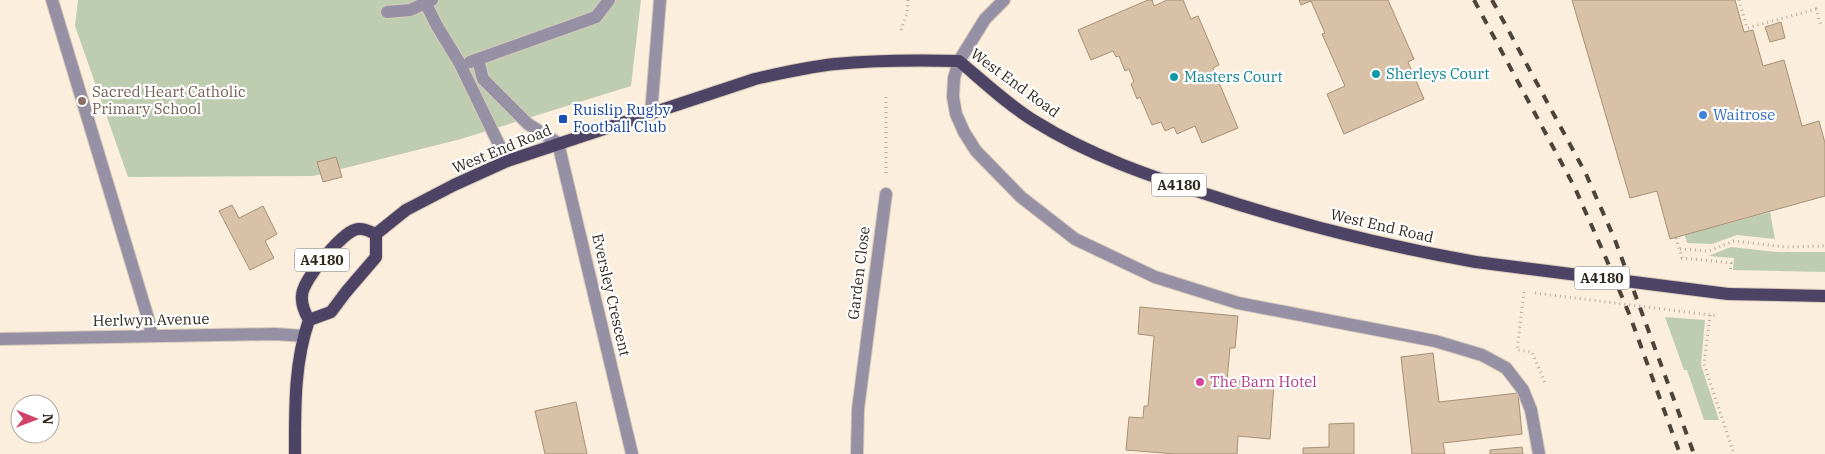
<svg xmlns="http://www.w3.org/2000/svg" width="1825" height="454" viewBox="0 0 1825 454" font-family="'IBM Plex Serif',serif">
<style>
.green{fill:#becdb0}
.building{fill:#d8c1a6;stroke:#a69076}
.lines{fill:none;stroke-linecap:round;stroke-linejoin:round}
.minor-casing{stroke:#d7cabb;stroke-width:14}
.major-casing{stroke:#d7cabb;stroke-width:14}
.path{stroke:#b7ab9c;stroke-width:3;stroke-dasharray:1 4;stroke-linecap:butt}
.minor{stroke:#9690a4;stroke-width:12}
.major{stroke:#4d4364;stroke-width:12}
.rail{stroke:#4d4439;stroke-width:4;stroke-dasharray:9 9;stroke-linecap:butt}
.major-bridge-casing{stroke:#d7cabb;stroke-width:14;stroke-linecap:butt}
.path-bridge{stroke:#b7ab9c;stroke-width:3;stroke-dasharray:1 4;stroke-linecap:butt}
.major-bridge{stroke:#4d4364;stroke-width:12}
.culture-dot{fill:#0f9aa8;stroke:#fff;stroke-width:2}
.education-dot{fill:#8d6e63;stroke:#fff;stroke-width:2}
.shop-dot{fill:#3f7fe0;stroke:#fff;stroke-width:2}
.transit-dot{fill:#1a4fb4;stroke:#fff;stroke-width:2}
.hotel-dot{fill:#d1479c;stroke:#fff;stroke-width:2}
.labels{text-anchor:middle;stroke-width:4.5;stroke-linejoin:round;paint-order:stroke}
.shield{fill:#fff;stroke:#6f6862;stroke-width:1}
.shield-label{font-size:14px;font-weight:bold;fill:#31281e}
.culture-label{font-size:15px;fill:#0d838f;stroke:#fff;text-anchor:start}
.street-label{font-size:15px;fill:#31281e;stroke:#fff}
.education-label{font-size:15px;fill:#785e54;stroke:#fff;text-anchor:start}
.transit-label{font-size:15px;fill:#164399;stroke:#fff;text-anchor:start}
.shop-label{font-size:15px;fill:#366cbe;stroke:#fff;text-anchor:start}
.hotel-label{font-size:15px;fill:#b23c85;stroke:#fff;text-anchor:start}
</style>
<rect width="100%" height="100%" fill="#fceedd"/>
<!-- green -->
<g class="green">
<path d="M78,0H641L631,86L461,139L313,176L128,177L75,26Z"/>
<path d="M1770,212L1775,239L1737,235L1712,244L1687,243L1685,235Z"/>
<path d="M1731,247L1777,252H1825V272L1733,270L1734,258L1708,256Z"/>
<path d="M1665,317L1705,320L1701,365L1719,420H1704L1687,370H1684Z"/>
</g>
<!-- building -->
<g class="building">
<path d="M1148,0H1152L1154,6L1167,0H1183L1191,19L1198,16L1219,65L1213,68L1238,128L1202,143L1195,126L1177,134L1174,127L1165,131L1161,122L1152,125L1140,97L1137,99L1131,84L1134,82L1129,69L1125,71L1119,56L1116,57L1113,51L1091,60L1078,30Z"/>
<path d="M1299,0H1388L1414,59L1408,62L1424,99L1344,134L1327,94L1345,86L1322,34L1325,33L1311,1L1301,5Z"/>
<path d="M1572,0H1735L1744,32L1753,30L1763,66L1784,60L1802,126L1819,121L1825,143V196L1670,239L1657,191L1630,198Z"/>
<path d="M1781,22L1785,38L1770,42L1765,27Z"/>
<path d="M336,157L342,177L323,182L317,162Z"/>
<path d="M232,205L239,218L263,206L277,234L265,241L274,258L250,270L219,211Z"/>
<path d="M1140,307L1238,316L1235,348H1230L1227,380L1274,384L1270,439L1238,436L1237,454H1176L1126,450L1129,417L1143,418L1144,406H1148L1154,336L1138,334Z"/>
<path d="M1433,353L1439,402L1518,393L1522,434L1443,443L1445,454H1412L1401,357Z"/>
<path d="M576,402L587,454H545L535,411Z"/>
<path d="M1354,423V454H1303V448L1329,447V424Z"/>
<path d="M1522,447L1523,454H1490V450Z"/>
</g>
<g class="lines">
<!-- minor casing -->
<g class="minor-casing">
<g id="minor">
<path d="M52,0L148,318L152,336"/>
<path d="M1004,0L985,19L959,61L954,78L953,97L956,114L964,132L976,151L1021,197L1075,239L1155,277L1238,303L1435,341L1482,355L1506,368L1523,390L1531,410L1539,454"/>
<path d="M425,2L437,26L459,62L507,161"/>
<path d="M387,12L410,10L432,0"/>
<path d="M478,60L483,79L528,124L558,143L632,454"/>
<path d="M470,62L596,17L609,0"/>
<path d="M651,114L660,0"/>
<path d="M0,339L275,334L304,336"/>
<path d="M857,454L858,409L886,194"/>
</g>
</g>
<!-- major casing -->
<g class="major-casing">
<g id="major">
<path d="M376,234L406,210L454,185L507,161L755,79C781,73 808,67 835,64C876,60 918,60 959,61C984,82 1008,105 1036,122C1089,155 1149,176 1209,195C1297,224 1385,246 1476,262"/>
<path d="M1728,294L1825,296"/>
<path d="M309,320L331,312L346,292L376,257V234"/>
<path d="M295,454C295,409 294,363 309,320C305,313 301,303 302,295C303,280 343,230 358,229C364,228 371,232 376,234"/>
</g>
</g>
<!-- path -->
<g class="path">
<path d="M1739,0L1747,28L1816,9L1821,26"/>
<path d="M901,30L907,13L908,0"/>
<path d="M886,173V97"/>
<path d="M1676,238L1682,258L1731,263L1730,272"/>
<path d="M1680,249L1709,251L1734,241L1785,247L1825,246"/>
<path d="M1524,292L1517,350L1532,352L1545,383"/>
<path d="M1710,315L1704,364L1734,454"/>
</g>
<!-- minor -->
<use href="#minor" class="minor"/>
<!-- major -->
<use href="#major" class="major"/>
<!-- rail -->
<g class="rail">
<path d="M1474,0L1575,188L1605,256L1630,316L1680,454"/>
<path d="M1492,0L1586,174L1615,240L1694,454"/>
</g>
<!-- major-bridge casing -->
<g class="major-bridge-casing">
<path id="major-bridge" d="M1476,262L1728,294"/>
</g>
<!-- path-bridge -->
<path class="path-bridge" d="M1535,293L1718,316"/>
<!-- major-bridge -->
<use href="#major-bridge" class="major-bridge"/>
</g>
<!-- markers -->
<g class="culture-dot">
<circle cx="1376" cy="74" r="5"/>
<circle cx="1174" cy="77" r="5"/>
</g>
<circle class="education-dot" cx="82" cy="101" r="5"/>
<circle class="shop-dot" cx="1703" cy="115" r="5"/>
<rect class="transit-dot" x="558" y="114" width="10" height="10" rx="2.5"/>
<circle class="hotel-dot" cx="1200" cy="382" r="5"/>
<g class="labels">
<!-- shield labels -->
<g class="shield">
<rect x="1151.5" y="173.5" width="55" height="23" rx="4"/>
<rect x="294.5" y="248.5" width="55" height="23" rx="4"/>
<rect x="1574.5" y="266.5" width="55" height="23" rx="4"/>
</g>
<g class="shield-label">
<text x="1179" y="190">A4180</text>
<text x="322" y="265">A4180</text>
<text x="1602" y="283">A4180</text>
</g>
<!-- culture labels -->
<g class="culture-label">
<text x="1386" y="79">Sherleys Court</text>
<text x="1184" y="82">Masters Court</text>
</g>
<!-- street labels -->
<g class="street-label">
<text transform="translate(1015 83) rotate(36)" y="5">West End Road</text>
<text transform="translate(502 149) rotate(-22)" y="5">West End Road</text>
<text transform="translate(1382 226) rotate(13)" y="5">West End Road</text>
<text transform="translate(859 273) rotate(-83)" y="5">Garden Close</text>
<text transform="translate(611 295) rotate(77)" y="5">Eversley Crescent</text>
<text transform="translate(151 320) rotate(-1)" y="5">Herlwyn Avenue</text>
</g>
<!-- education labels -->
<g class="education-label">
<text x="92" y="97">Sacred Heart Catholic<tspan x="92" dy="17">Primary School</tspan></text>
</g>
<!-- transit labels -->
<g class="transit-label">
<text x="573" y="115">Ruislip Rugby<tspan x="573" dy="17">Football Club</tspan></text>
</g>
<!-- shop labels -->
<g class="shop-label">
<text x="1713" y="120">Waitrose</text>
</g>
<!-- hotel labels -->
<g class="hotel-label">
<text x="1210" y="387">The Barn Hotel</text>
</g>
</g>
<!-- north arrow -->
<g transform="translate(35 419) rotate(91)"><circle r="24" fill="#ffffff" stroke="#ada9a5"/>
<path d="M0-4L9 19L0 12L-9 19Z" fill="#d2436a"/>
<text y="-8" font-size="14" font-weight="bold" text-anchor="middle" fill="#31281e">N</text>
</g>
</svg>
